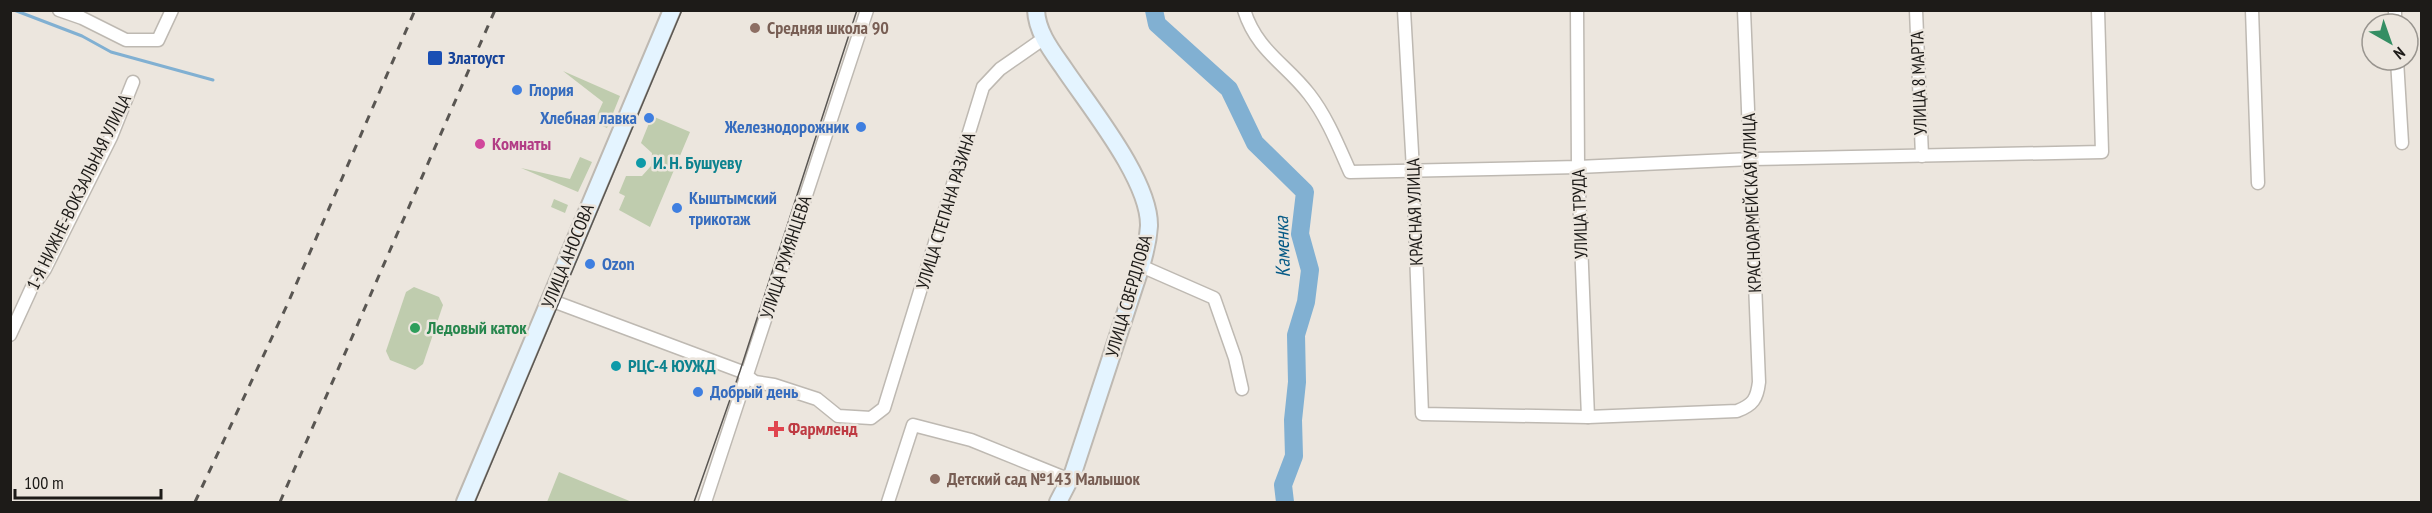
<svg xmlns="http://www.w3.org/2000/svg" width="2432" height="513" viewBox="0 0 2432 513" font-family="'PT Sans Narrow',sans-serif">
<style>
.green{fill:#bfccae}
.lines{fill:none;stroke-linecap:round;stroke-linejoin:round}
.stream{stroke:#81b0d2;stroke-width:3}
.river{stroke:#81b0d2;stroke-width:18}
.street-casing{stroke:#beb9b2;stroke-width:15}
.secondary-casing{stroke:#beb9b2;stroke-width:20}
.street{stroke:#fff;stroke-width:12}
.secondary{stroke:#e4f4ff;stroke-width:16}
.tram{stroke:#595652;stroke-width:1.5}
.rail{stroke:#595652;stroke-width:3;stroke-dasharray:8 8;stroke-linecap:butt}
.education-dot{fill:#8d6e63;stroke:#ece6de;stroke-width:2}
.transit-dot{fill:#1a4fb4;stroke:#ece6de;stroke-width:2}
.shop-dot{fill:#3f7fe0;stroke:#ece6de;stroke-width:2}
.hotel-dot{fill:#d1479c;stroke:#ece6de;stroke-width:2}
.culture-dot{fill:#0f9aa8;stroke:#ece6de;stroke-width:2}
.leisure-dot{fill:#2e9e5b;stroke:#ece6de;stroke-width:2}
.health-dot{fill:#e0444e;stroke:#ece6de;stroke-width:2}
.labels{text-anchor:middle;stroke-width:5;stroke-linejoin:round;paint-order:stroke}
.education-label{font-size:18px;font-weight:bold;fill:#785e54;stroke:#ece6de;text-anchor:start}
.transit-label{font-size:18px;font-weight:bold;fill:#164399;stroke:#ece6de;text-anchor:start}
.street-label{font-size:18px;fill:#1d1b18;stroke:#ece6de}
.shop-label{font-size:18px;font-weight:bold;fill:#366cbe;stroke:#ece6de;text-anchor:start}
.hotel-label{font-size:18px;font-weight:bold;fill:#b23c85;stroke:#ece6de;text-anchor:start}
.culture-label{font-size:18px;font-weight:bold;fill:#0d838f;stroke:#ece6de;text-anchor:start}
.leisure-label{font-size:18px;font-weight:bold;fill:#27864d;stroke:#ece6de;text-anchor:start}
.health-label{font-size:18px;font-weight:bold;fill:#be3a42;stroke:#ece6de;text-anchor:start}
.water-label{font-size:20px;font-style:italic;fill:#065a86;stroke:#ece6de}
</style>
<rect width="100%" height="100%" fill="#ece6de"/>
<!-- green -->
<g class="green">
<path d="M563,71L620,96L607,128L594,122L603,102Z"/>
<path d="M652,116L690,132L650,227L619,210L625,196L619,193L626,176H642L651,166L652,153L641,143Z"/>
<path d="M580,157L592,162L578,192L521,168L570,179Z"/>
<path d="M554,199L568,205L565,213L551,207Z"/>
<path d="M414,287L439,297L443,305L423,364L415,370L390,360L386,351L406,292Z"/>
<path d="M559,472L632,502H547Z"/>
</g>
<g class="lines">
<!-- stream -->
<path class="stream" d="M14,10L82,36L111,52L213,80"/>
<!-- river -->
<path class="river" d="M1154,10L1157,24L1229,89L1255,143L1305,192L1300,234L1310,270L1306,302L1296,335L1297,382L1293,420L1294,456L1283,485L1285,502"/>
<!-- street casing -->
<g class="street-casing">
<g id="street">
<path d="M59,10L82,18L126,40H158L172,10"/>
<path d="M1244,10C1257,51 1285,63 1309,94C1327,117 1338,145 1350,172L1578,167L1751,159L2102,152L2098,10"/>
<path d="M1404,10L1413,170L1422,414L1588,417L1737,411C1753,405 1757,399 1759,382L1744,10"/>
<path d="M1577,10L1578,167L1588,417"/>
<path d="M1916,10L1922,156"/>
<path d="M2252,10L2258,183"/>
<path d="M2395,10V24"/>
<path d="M2397,60L2402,143"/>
<path d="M1141,266L1214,298L1235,358L1242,389"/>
<path d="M550,300L740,371L755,382L774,385L817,399L838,416L871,418L884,408L983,87L1000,69L1043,39"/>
<path d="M10,335L32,287L45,269L111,137L133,82"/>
<path d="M705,502L867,10"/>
<path d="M888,502L913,425L971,440L1070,480"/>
</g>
</g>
<!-- secondary casing -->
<g class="secondary-casing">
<g id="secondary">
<path d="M1036,10C1037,32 1051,50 1063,67C1089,106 1150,180 1149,226C1148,240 1145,253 1141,266L1073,473L1058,502"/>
<path d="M465,502L672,10"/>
</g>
</g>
<!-- street -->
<use href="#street" class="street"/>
<!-- secondary -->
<use href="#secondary" class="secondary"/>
<!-- tram -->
<g class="tram">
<path d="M475,502L682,10"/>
<path d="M694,502L740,371L857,10"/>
</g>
<!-- rail -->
<g class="rail">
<path d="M195,502L288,303L415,10"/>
<path d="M280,502L495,10"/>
</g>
</g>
<!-- markers -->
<g class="education-dot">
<circle cx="755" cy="28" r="6"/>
<circle cx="935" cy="479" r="6"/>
</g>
<rect class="transit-dot" x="427" y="50" width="16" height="16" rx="3"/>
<g class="shop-dot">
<circle cx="517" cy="90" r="6"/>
<circle cx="649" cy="118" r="6"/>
<circle cx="861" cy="127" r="6"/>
<circle cx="677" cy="208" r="6"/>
<circle cx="590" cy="264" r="6"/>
<circle cx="698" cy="392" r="6"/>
</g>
<circle class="hotel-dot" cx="480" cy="144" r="6"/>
<g class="culture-dot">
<circle cx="641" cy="163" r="6"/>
<circle cx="616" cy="366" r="6"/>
</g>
<circle class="leisure-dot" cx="415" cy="328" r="6"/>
<path class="health-dot" d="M773 420h6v6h6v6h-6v6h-6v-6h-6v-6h6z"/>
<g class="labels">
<!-- education labels -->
<g class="education-label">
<text x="767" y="34">Средняя школа 90</text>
<text x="947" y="485">Детский сад №143 Малышок</text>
</g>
<!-- transit labels -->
<g class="transit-label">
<text x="448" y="64">Златоуст</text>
</g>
<!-- street labels -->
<g class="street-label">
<text transform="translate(1919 83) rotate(-92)" y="6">УЛИЦА 8 МАРТА</text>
<text transform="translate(79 192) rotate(-64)" y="6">1-Я НИЖНЕ-ВОКЗАЛЬНАЯ УЛИЦА</text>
<text transform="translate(1752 203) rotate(-92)" y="6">КРАСНОАРМЕЙСКАЯ УЛИЦА</text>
<text transform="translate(946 211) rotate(-73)" y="6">УЛИЦА СТЕПАНА РАЗИНА</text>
<text transform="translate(1415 212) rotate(-92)" y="6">КРАСНАЯ УЛИЦА</text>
<text transform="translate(1580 214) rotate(-92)" y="6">УЛИЦА ТРУДА</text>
<text transform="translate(568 256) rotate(-68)" y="6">УЛИЦА АНОСОВА</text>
<text transform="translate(786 257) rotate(-72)" y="6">УЛИЦА РУМЯНЦЕВА</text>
<text transform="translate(1129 296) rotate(-74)" y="6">УЛИЦА СВЕРДЛОВА</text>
</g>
<!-- shop labels -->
<g class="shop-label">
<text x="529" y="96">Глория</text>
<text x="637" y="124" text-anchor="end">Хлебная лавка</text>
<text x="849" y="133" text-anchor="end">Железнодорожник</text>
<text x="689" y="204">Кыштымский<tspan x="689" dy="21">трикотаж</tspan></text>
<text x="602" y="270">Ozon</text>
<text x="710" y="398">Добрый день</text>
</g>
<!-- hotel labels -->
<g class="hotel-label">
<text x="492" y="150">Комнаты</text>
</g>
<!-- culture labels -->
<g class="culture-label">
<text x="653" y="169">И. Н. Бушуеву</text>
<text x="628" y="372">РЦС-4 ЮУЖД</text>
</g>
<!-- leisure labels -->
<g class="leisure-label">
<text x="427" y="334">Ледовый каток</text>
</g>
<!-- health labels -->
<g class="health-label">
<text x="788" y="435">Фармленд</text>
</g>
<!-- water labels -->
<g class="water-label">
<text transform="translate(1282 247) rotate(-92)" y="7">Каменка</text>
</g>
</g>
<!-- border -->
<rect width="2432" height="513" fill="none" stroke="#1d1b18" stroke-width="24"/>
<!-- north arrow -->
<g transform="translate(2390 42) rotate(140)"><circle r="28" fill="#ece6de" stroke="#99958f" stroke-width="1.5"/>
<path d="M0-4.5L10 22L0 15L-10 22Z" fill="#348e63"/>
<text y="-9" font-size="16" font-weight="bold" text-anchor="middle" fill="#1d1b18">N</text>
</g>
<!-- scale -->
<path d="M15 489v9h146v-9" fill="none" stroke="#1d1b18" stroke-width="3"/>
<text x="24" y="489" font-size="18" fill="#1d1b18" stroke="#ece6de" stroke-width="4.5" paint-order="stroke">100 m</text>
</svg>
